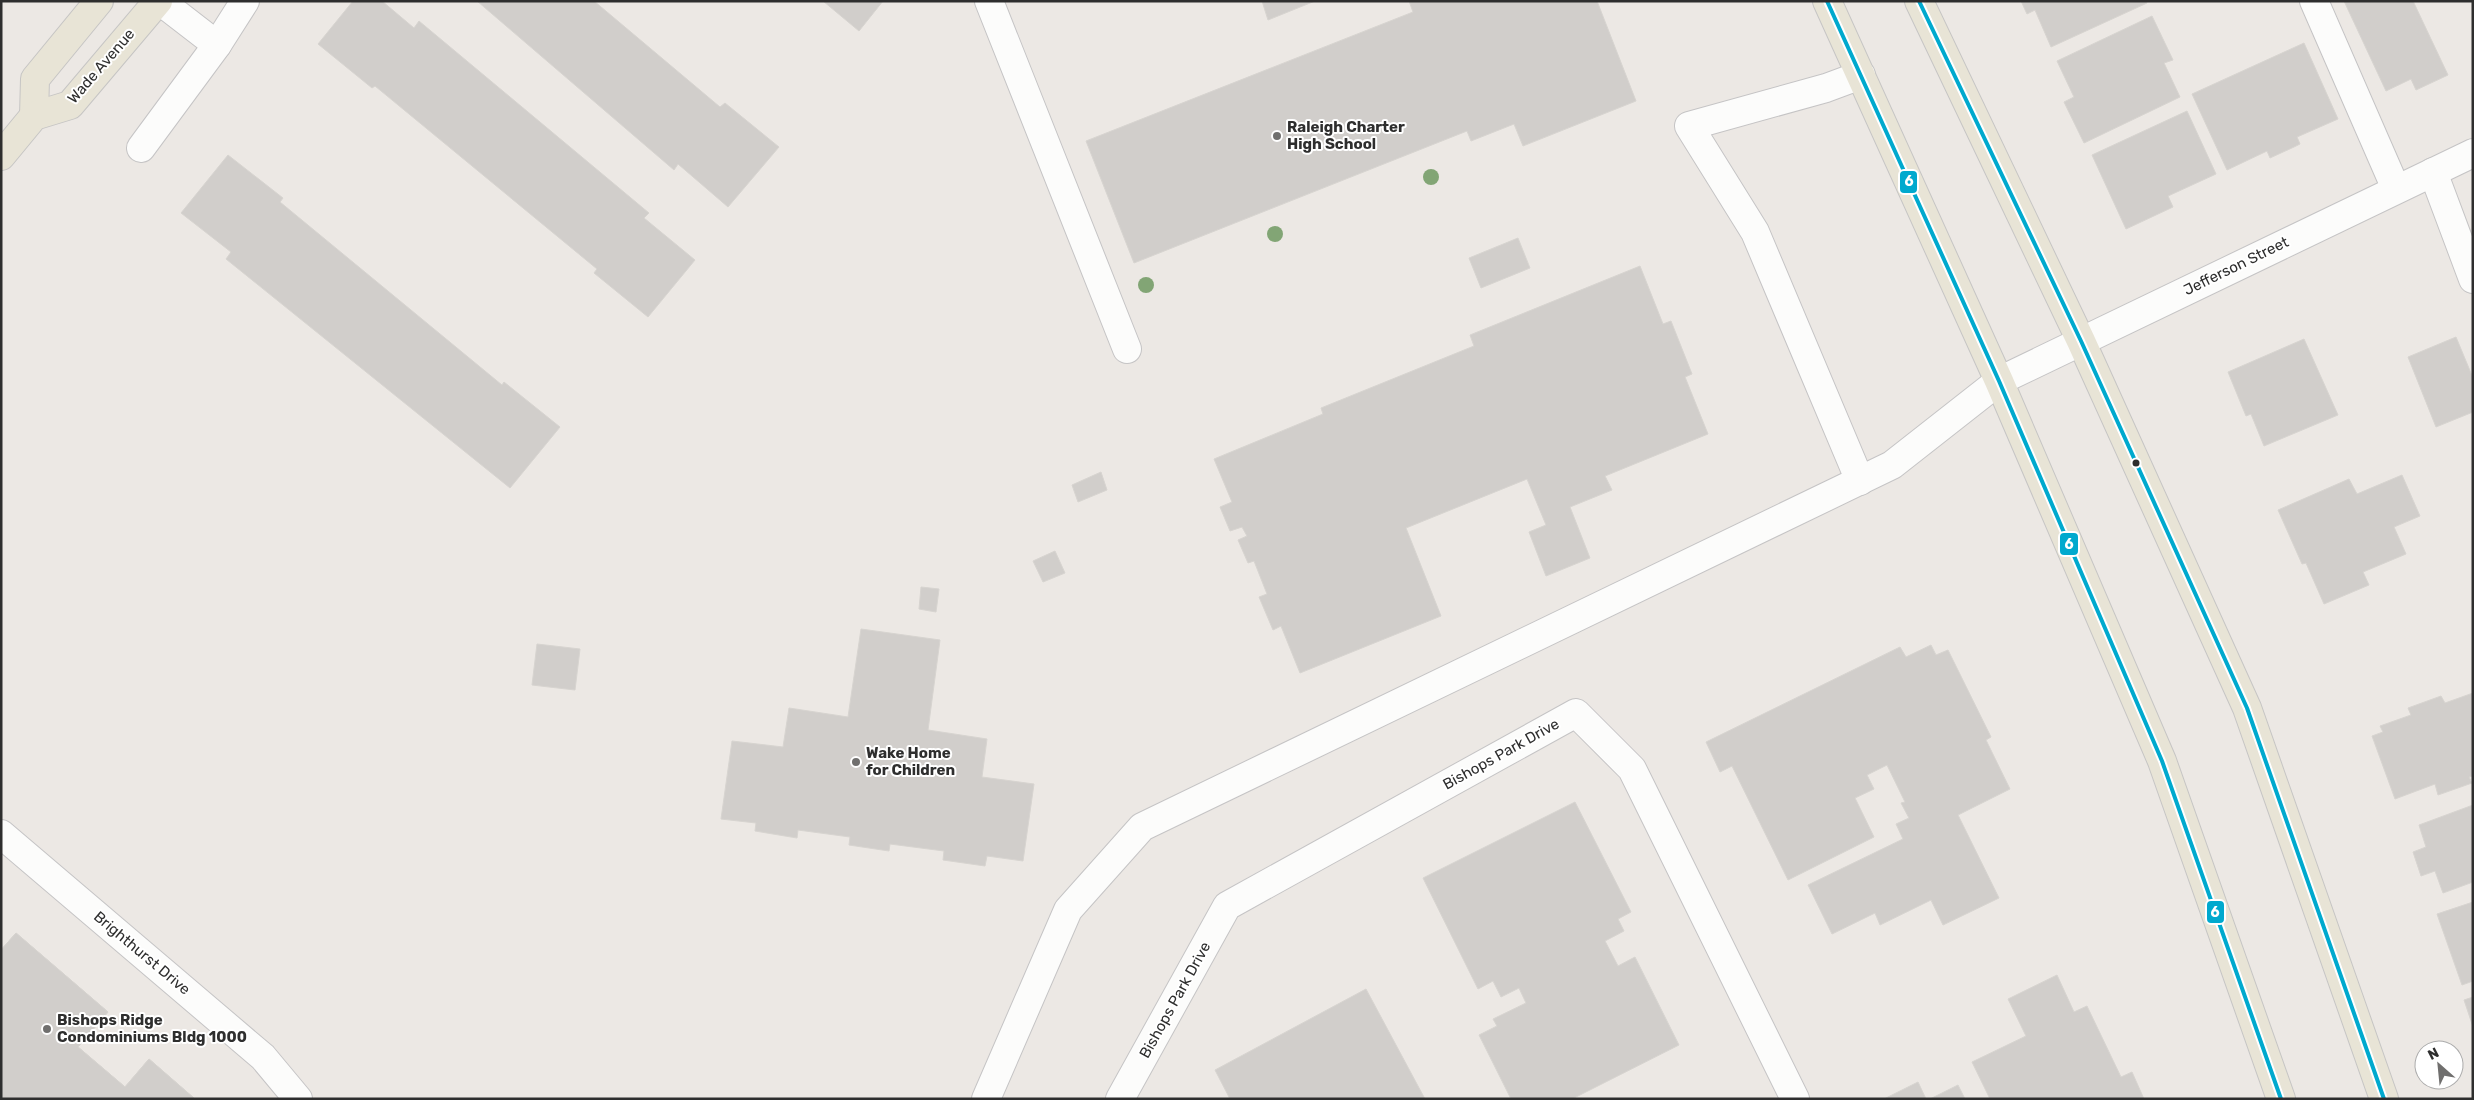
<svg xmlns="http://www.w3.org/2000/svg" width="2474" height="1100" viewBox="0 0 2474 1100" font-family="Rubik,sans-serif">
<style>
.building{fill:#d1cecb;stroke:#d7d4d0}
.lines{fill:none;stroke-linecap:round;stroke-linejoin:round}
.minor-casing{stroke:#c5c4c5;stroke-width:30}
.major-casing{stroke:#c6c5c4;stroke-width:30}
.minor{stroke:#fcfcfb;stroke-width:28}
.major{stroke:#e8e4d6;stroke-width:28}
.bus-1-casing{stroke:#fff;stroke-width:8}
.bus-1{stroke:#00a9ce;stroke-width:4}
.tree{fill:#82a575}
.poi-dot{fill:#706f6e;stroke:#fff;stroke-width:2}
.bus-dot{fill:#2e2e2e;stroke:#fff;stroke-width:2}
.labels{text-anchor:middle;stroke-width:4;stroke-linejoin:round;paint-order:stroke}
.street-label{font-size:15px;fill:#2e2e2e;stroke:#fff}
.poi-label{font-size:15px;font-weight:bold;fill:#2e2e2e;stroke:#fff;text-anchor:start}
.line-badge{stroke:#fff;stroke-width:2}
.badge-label{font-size:14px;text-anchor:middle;font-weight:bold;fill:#fff}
</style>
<rect width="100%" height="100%" fill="#ece8e4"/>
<!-- building -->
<g class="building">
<path d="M353,1H382L414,28L419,21L649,213L644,218L695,260L648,317L594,273L597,269L375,86L372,88L318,44Z"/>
<path d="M477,1H594L720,107L725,103L779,147L728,207L678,164L674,170Z"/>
<path d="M823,1H883L859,31Z"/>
<path d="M1262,1H1315L1268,20Z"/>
<path d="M1409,1H1597L1636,101L1523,146L1514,124L1471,141L1467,131L1134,263L1086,141L1413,12Z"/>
<path d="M2021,1H2146L2147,3L2051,47L2035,10L2027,14Z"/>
<path d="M2344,1H2413L2448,75L2416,90L2411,79L2386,91Z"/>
<path d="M2152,16L2173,60L2164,63L2180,97L2084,143L2064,102L2074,97L2057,61Z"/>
<path d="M2304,43L2338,119L2297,137L2300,144L2294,147L2270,158L2267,151L2227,170L2192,94Z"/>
<path d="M2187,111L2216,174L2168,196L2173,207L2126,229L2092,155Z"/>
<path d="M228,155L283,198L280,202L502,385L504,382L560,427L510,488L226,259L231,252L181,213Z"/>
<path d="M1518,238L1530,268L1481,288L1469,258Z"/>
<path d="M1640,266L1663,324L1671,321L1692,374L1685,377L1708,434L1605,476L1612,490L1570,507L1590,558L1546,576L1529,532L1546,525L1527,479L1406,528L1441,616L1300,673L1281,626L1273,630L1259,597L1267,594L1254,561L1248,563L1238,540L1247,536L1242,527L1230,531L1220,507L1232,502L1214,459L1323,414L1321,408L1474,346L1470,335Z"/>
<path d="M2456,337L2473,378V412L2436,427L2408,357Z"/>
<path d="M2304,339L2338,415L2264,446L2251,414L2246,416L2228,372Z"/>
<path d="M1101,472L1107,490L1078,502L1072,485Z"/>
<path d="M2402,475L2420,516L2394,527L2406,554L2363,572L2369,585L2324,604L2306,563L2302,564L2278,510L2349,479L2357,494Z"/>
<path d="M1055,551L1065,573L1043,582L1033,561Z"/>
<path d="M921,587L939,589L936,612L919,609Z"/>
<path d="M861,629L940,640L928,730L987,739L982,777L1034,784L1023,861L987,856L985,866L943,860L944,851L890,844L889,851L849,845L850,837L798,830L797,838L755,831L756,823L721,819L732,741L783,747L789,708L848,717Z"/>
<path d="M537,644L580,649L575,690L532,685Z"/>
<path d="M1931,645L1936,655L1948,650L1991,737L1986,740L2010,789L1958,815L1999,898L1943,925L1931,900L1880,925L1875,913L1832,934L1808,885L1903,839L1896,824L1909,818L1901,803L1905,802L1887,765L1867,775L1874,789L1855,798L1874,837L1788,880L1732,766L1720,772L1706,742L1900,647L1906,657Z"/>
<path d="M2473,693V776L2469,777L2472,783L2438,795L2435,784L2395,799L2372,736L2383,732L2380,726L2411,715L2408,708L2441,696L2445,703Z"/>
<path d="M1575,802L1631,912L1618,919L1624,931L1605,941L1618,966L1635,957L1679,1045L1572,1099H1511L1479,1035L1497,1026L1493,1019L1526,1003L1519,988L1501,997L1493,981L1478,989L1423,878Z"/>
<path d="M2473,805V882L2443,893L2435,871L2421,876L2413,852L2426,847L2419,825Z"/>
<path d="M2473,902V981L2462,985L2437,914Z"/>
<path d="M16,933L108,1012L78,1047L125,1087L149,1059L195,1099H113L102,1089L93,1099H69L53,1084L74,1062L56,1046L34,1071L45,1082L29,1099H1V950Z"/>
<path d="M16,933L108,1012L78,1047L125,1087L149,1059L195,1099H1V950Z"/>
<path d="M2057,975L2074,1012L2087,1006L2121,1077L2132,1072L2144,1099H1990L1972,1062L2026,1036L2008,999Z"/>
<path d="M1366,989L1425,1099H1230L1215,1070Z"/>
<path d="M2473,997V1027L2464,1000Z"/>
<path d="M1918,1082L1926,1099H1884Z"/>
<path d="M1958,1085L1965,1099H1930Z"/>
</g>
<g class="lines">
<!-- minor casing -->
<g class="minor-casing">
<g id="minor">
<path d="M160,1L217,45"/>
<path d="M989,1L1127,349"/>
<path d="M2314,1L2396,189"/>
<path d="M141,148L217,45L245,1"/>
<path d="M2433,172L2473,279"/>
<path d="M1860,481L1755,232L1689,126L1826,88L1861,75"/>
<path d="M1,834L263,1057L298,1099"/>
<path d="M986,1099L1068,910L1142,827L1892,465L1999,381L2473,153"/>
<path d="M1120,1099L1227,906L1576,713L1632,769L1795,1099"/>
</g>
</g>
<!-- major casing -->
<g class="major-casing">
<g id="major">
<path d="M1827,1L1999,381L2162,761L2281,1099"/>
<path d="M1919,1L2081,341L2247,708L2384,1099"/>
<path d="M34,116L35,79L99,1"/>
<path d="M1,156L34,116L70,105L158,1"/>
</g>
</g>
<!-- minor -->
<use href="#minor" class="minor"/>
<!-- major -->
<use href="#major" class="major"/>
<!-- bus-1 casing -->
<g class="bus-1-casing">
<g id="bus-1">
<path d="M1827,1L1999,381L2162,761L2281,1099"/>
<path d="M1919,1L2081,341L2247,708L2384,1099"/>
</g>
</g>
<!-- bus-1 -->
<use href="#bus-1" class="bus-1"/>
</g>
<!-- trees -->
<g class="tree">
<circle cx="1431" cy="177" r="8"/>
<circle cx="1275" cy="234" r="8"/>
<circle cx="1146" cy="285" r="8"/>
</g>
<!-- markers -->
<g class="poi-dot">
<circle cx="1277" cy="136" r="5"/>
<circle cx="856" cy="762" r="5"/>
<circle cx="47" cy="1029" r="5"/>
</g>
<circle class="bus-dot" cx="2136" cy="463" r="4.5"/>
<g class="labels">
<!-- street labels -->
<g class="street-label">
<text transform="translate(101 66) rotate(-49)" y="5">Wade Avenue</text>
<text transform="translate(2236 266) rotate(-26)" y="5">Jefferson Street</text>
<text transform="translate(1501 754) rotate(-29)" y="5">Bishops Park Drive</text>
<text transform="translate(142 953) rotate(40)" y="5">Brighthurst Drive</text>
<text transform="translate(1175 1000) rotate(-61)" y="5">Bishops Park Drive</text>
</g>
<!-- poi labels -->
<g class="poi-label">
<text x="1287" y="132">Raleigh Charter<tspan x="1287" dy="17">High School</tspan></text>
<text x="866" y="758">Wake Home<tspan x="866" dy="17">for Children</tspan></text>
<text x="57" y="1025">Bishops Ridge<tspan x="57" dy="17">Condominiums Bldg 1000</tspan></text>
</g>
</g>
<g class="line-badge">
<rect x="1899" y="170" width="19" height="24" rx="5" fill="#00a9ce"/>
<rect x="2059" y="532" width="20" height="24" rx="5" fill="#00a9ce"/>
<rect x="2206" y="900" width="19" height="24" rx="5" fill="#00a9ce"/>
</g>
<g class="badge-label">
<text x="1909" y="186">6</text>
<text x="2069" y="549">6</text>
<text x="2215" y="917">6</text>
</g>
<!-- border -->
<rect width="2474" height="1100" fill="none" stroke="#2e2e2e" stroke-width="5"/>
<!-- north arrow -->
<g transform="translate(2439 1065) rotate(333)"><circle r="24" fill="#ffffff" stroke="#ababab"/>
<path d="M0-4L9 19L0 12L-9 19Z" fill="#706f6e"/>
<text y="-8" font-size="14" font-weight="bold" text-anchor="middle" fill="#2e2e2e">N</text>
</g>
</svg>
